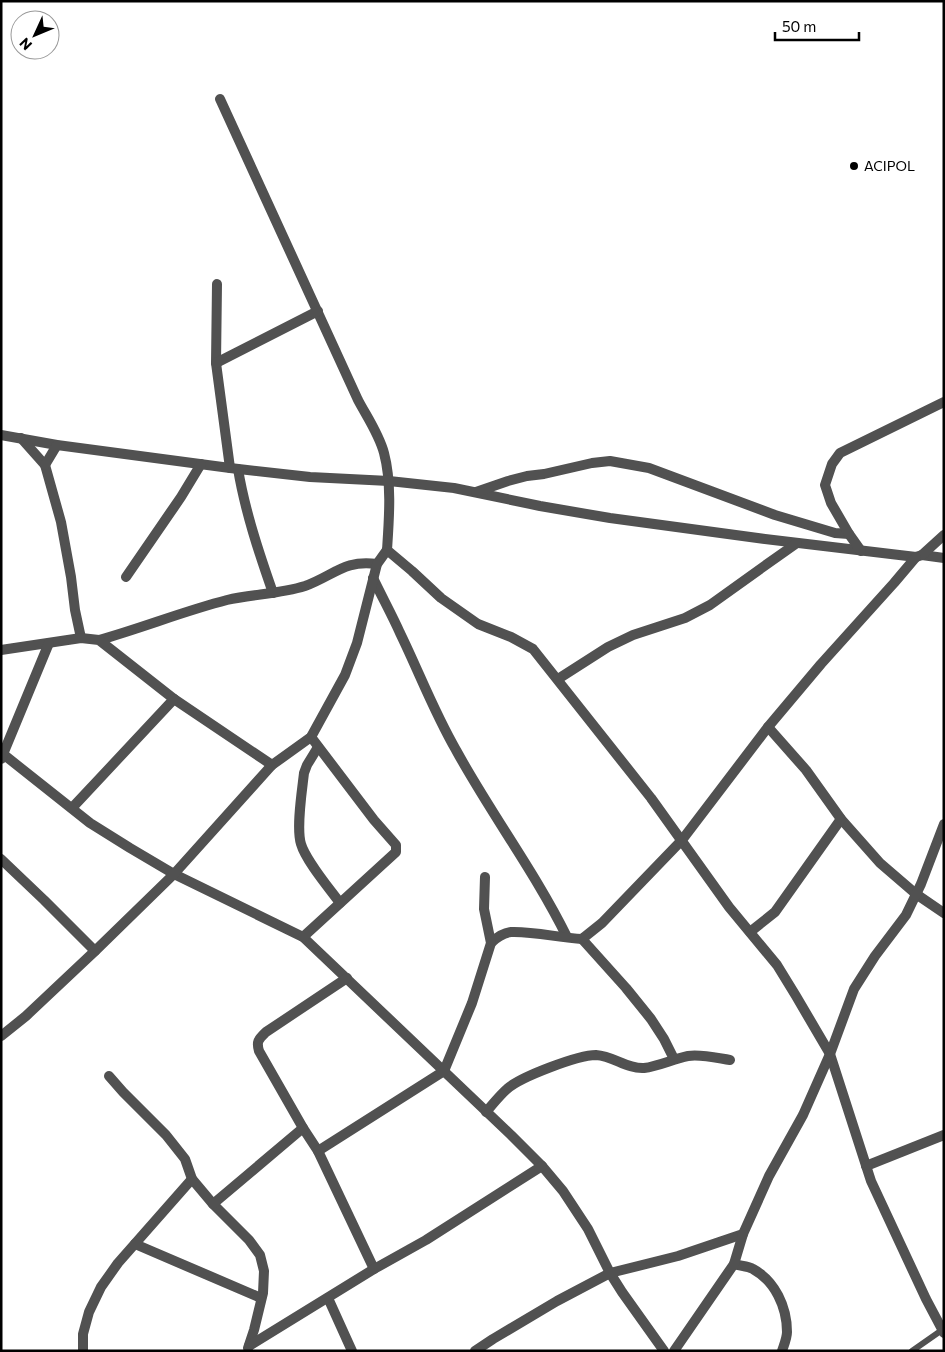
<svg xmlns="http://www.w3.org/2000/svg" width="945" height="1352" viewBox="0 0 945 1352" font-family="Commissioner,sans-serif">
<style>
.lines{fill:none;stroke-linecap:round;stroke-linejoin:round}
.service{stroke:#515151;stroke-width:6}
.minor{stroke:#515151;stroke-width:10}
.poi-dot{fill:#000;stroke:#fff;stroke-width:2}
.labels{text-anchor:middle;stroke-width:4;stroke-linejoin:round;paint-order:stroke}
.poi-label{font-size:14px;fill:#000;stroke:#fff;text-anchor:start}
</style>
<rect width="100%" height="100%" fill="#fff"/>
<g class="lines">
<!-- service -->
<path class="service" d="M912,1351L942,1330"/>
<!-- minor -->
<g class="minor">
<path d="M220,99L358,400C367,417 379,434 384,453C392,483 389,520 387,550L412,571L441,598L478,624L511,637L533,649L651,798L729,907L777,965L796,996L830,1054L871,1181L926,1299L944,1333"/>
<path d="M217,284L216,363L230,468"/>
<path d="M216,363L318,311"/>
<path d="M1,435L57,445L230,468L310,477L389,481L454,488L540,506L610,518L765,539L916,557L922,555L944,558"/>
<path d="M21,438L45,465L61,522L71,577L75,610L81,638"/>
<path d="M45,465L57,445"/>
<path d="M238,469C245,511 259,553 273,593"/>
<path d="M476,492L508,481L527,476L544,474L592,463L610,461L649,468L775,515L835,533L849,534"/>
<path d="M861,551L849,534L831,503L825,485L832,464L840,453L944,402"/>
<path d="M922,555L944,535"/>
<path d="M126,577L181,497L201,464"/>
<path d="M373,578C382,597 392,615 400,633C419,672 434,712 456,750C491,814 535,872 567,937"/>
<path d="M99,640C142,628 184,611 227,600C253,594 280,594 305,586C333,576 345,559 377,564"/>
<path d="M1,650L81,638L99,640L174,699L272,765"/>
<path d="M558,679L608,647L633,635L685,618L710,605L763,567L797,543"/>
<path d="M768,727L806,770L841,819L880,863L916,894L944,913"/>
<path d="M318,747L307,765L304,773C302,791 296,828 301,844C306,861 329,888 340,903"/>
<path d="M3,754L90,823L130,848L174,874L303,937L511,1135L542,1166L563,1191L588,1229L610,1273L622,1292L664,1351"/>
<path d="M1,759L49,643"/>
<path d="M72,808L174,699"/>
<path d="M1,859L44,900L95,951"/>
<path d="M750,932L775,912L841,819"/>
<path d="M303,937L396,852V845L374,820L311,737"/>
<path d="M582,939L626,988L651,1019L664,1039L674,1059"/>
<path d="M491,943C496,938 503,933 511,932C533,931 560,938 582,939L602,923L682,840L768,727L821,664L894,583L916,557"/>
<path d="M347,978L266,1032C259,1039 256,1041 259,1051L303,1128L318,1151L374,1269"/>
<path d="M1,1036L26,1016L95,951L174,874L272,765L311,737L345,675L357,643L377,564L387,550"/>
<path d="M109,1076L123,1092L166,1135L185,1159L192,1179L213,1204L249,1240L260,1255L264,1271L263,1293L254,1330L248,1348"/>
<path d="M486,1112C493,1104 499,1096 507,1089C520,1077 578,1055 596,1055C614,1056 626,1069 644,1068C659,1066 673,1059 688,1056C701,1054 717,1058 730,1060"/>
<path d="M318,1151L444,1071L472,1003L491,943L484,909L485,877"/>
<path d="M866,1166L944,1135"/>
<path d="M213,1204L303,1128"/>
<path d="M135,1244L261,1298"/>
<path d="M734,1264C740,1266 748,1266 753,1269C775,1281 787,1307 787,1332C787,1338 784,1345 782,1351"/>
<path d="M328,1298L352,1351"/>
<path d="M249,1346L374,1269L426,1240L542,1166"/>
<path d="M83,1351V1334L89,1312L101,1287L118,1263L192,1179"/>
<path d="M475,1351L493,1339L557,1301L610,1273L678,1256L743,1234"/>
<path d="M674,1351L734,1264L743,1234L769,1176L803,1115L830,1054L854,989L875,956L906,915L921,884L944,824"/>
</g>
</g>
<!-- markers -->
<circle class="poi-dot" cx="854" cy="166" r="5"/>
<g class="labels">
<!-- poi labels -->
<g class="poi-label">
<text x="864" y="171">ACIPOL</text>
</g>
</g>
<!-- border -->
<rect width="945" height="1352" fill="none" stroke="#000000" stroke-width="5"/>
<!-- north arrow -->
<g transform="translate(35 35) rotate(226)"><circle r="24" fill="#ffffff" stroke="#999999"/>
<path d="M0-4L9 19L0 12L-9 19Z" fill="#000000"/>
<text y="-8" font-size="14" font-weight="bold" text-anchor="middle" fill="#000000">N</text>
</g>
<!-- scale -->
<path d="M775 32v8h84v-8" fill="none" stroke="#000000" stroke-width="2.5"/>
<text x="782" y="32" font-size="15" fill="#000000" stroke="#ffffff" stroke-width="4" paint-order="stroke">50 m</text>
</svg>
